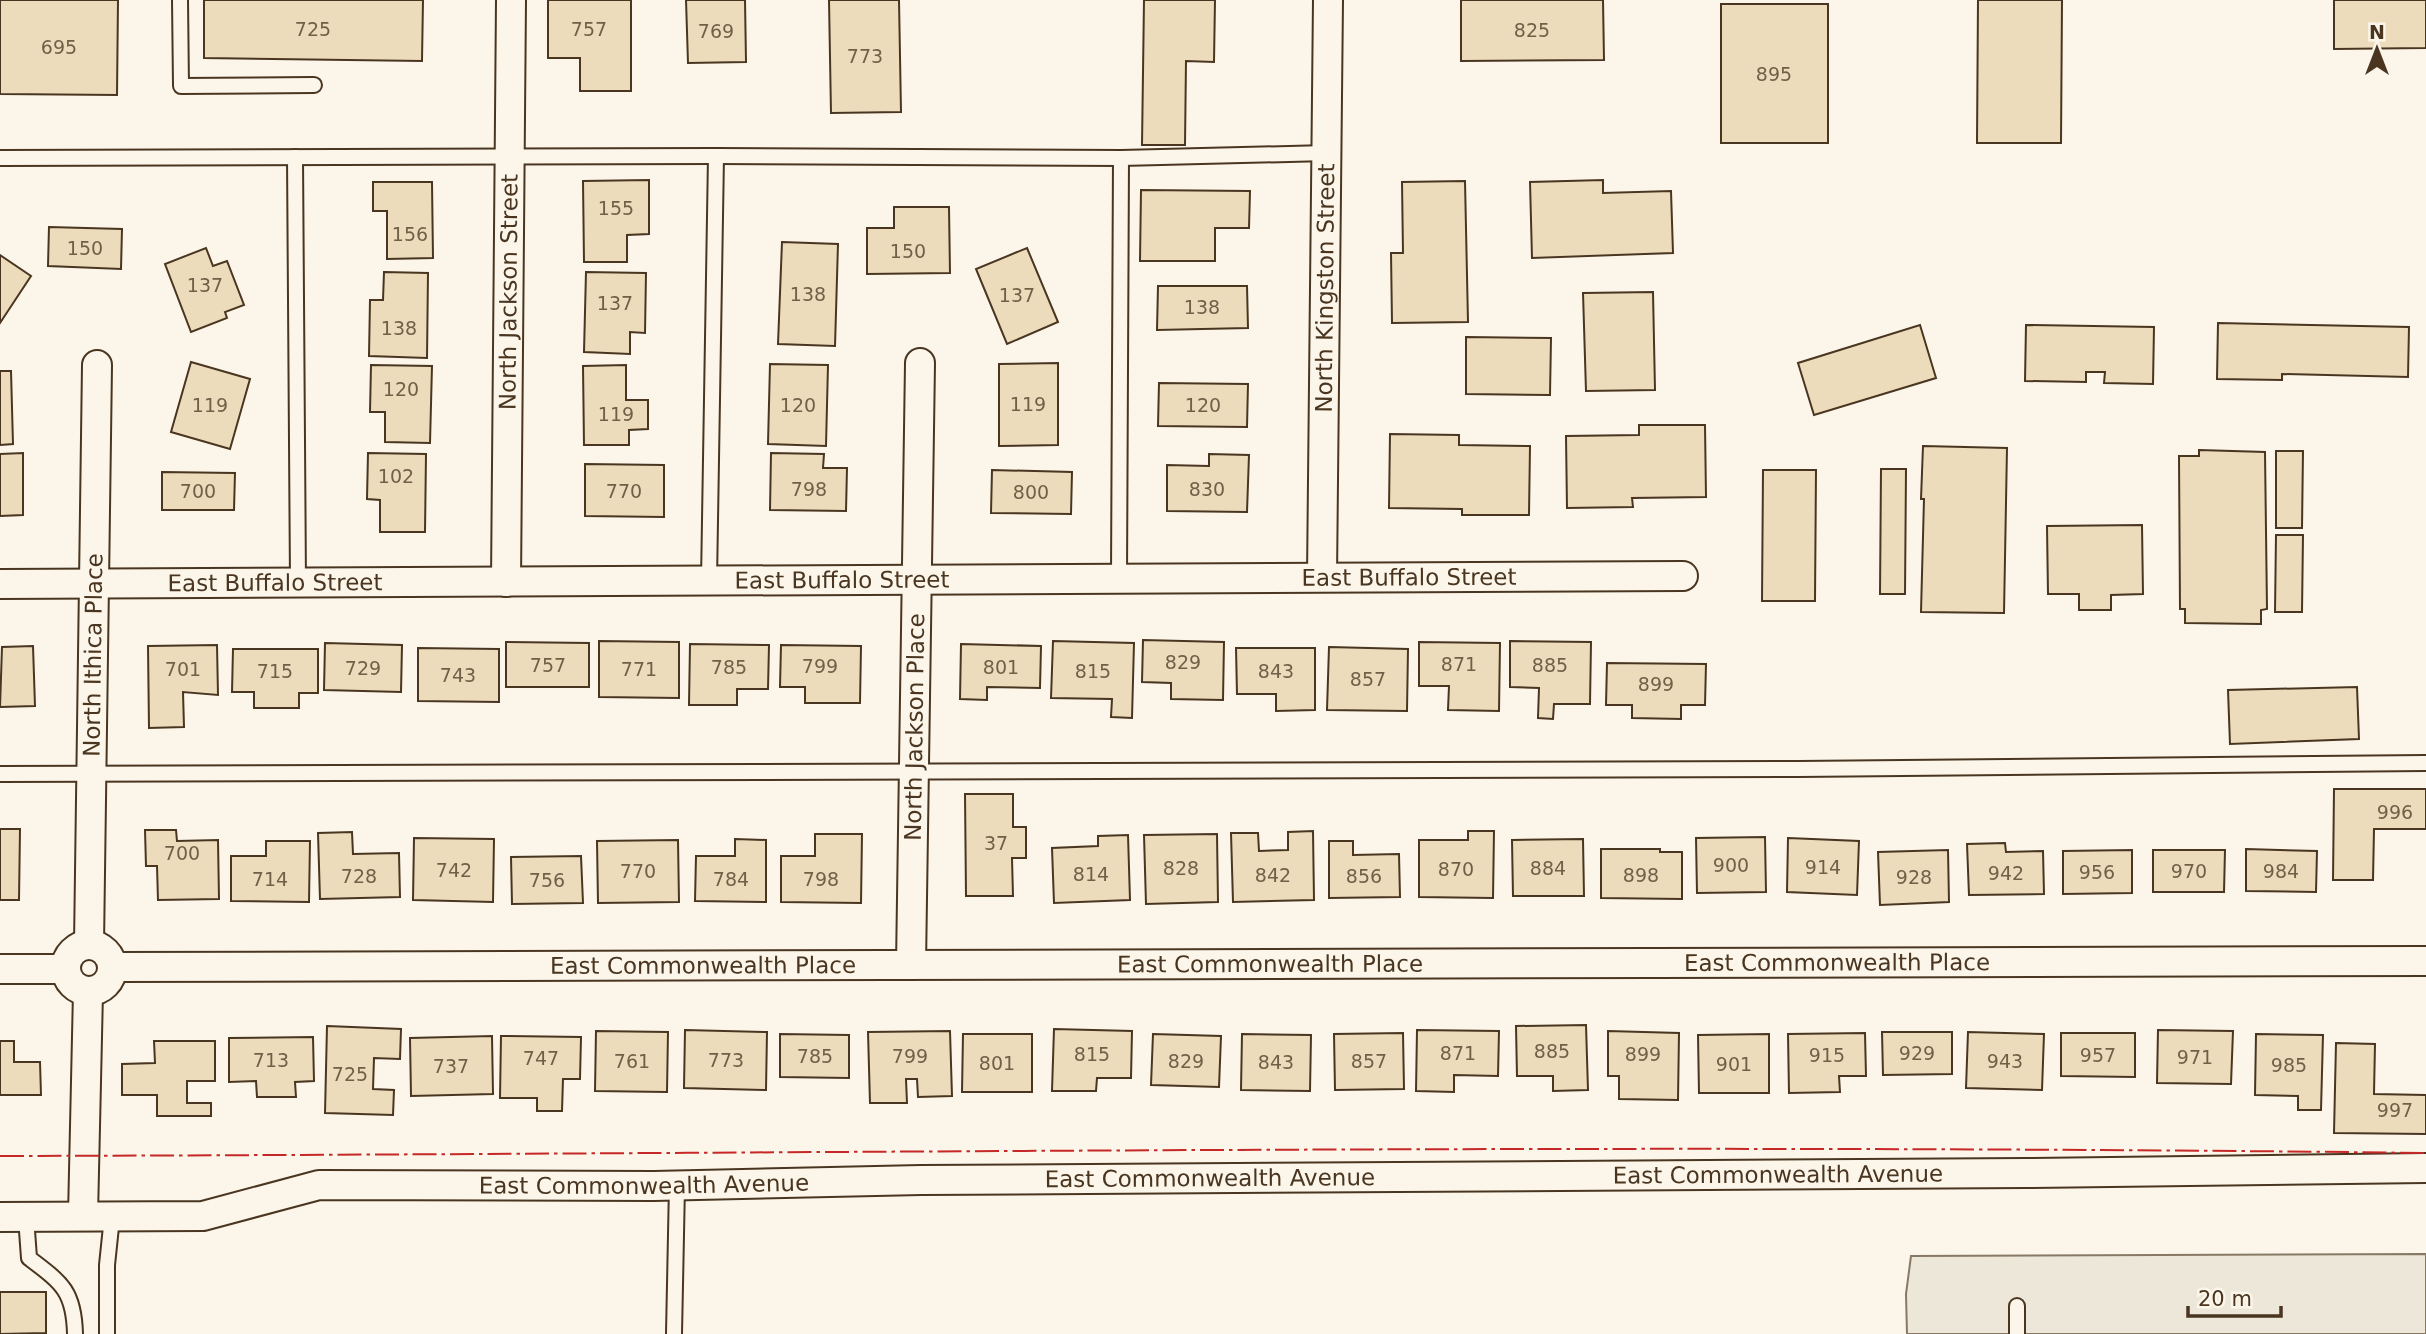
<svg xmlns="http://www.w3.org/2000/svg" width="2426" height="1334" viewBox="0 0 2426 1334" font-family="'DejaVu Sans',sans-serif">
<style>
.parking{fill:#ede7d9;stroke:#887966;stroke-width:2}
.building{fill:#ecdcbc;stroke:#4a3520;stroke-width:2}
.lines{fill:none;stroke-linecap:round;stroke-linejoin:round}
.lane-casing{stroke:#4a3520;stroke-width:18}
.street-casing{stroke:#4a3520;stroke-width:32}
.lane{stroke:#fbf6e9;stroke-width:14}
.street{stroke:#fbf6e9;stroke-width:28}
.power{stroke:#c62828;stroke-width:2;stroke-dasharray:24 5 3.5 5;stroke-linecap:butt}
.labels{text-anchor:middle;stroke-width:5;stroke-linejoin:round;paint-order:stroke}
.number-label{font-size:19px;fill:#725f47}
.street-label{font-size:23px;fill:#4a3520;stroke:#fbf6e9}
</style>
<rect width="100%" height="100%" fill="#fbf6e9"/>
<!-- parking -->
<path class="parking" d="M2426,1254V1334H1907L1906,1294L1911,1256Z"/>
<!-- building -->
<g class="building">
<path d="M0,0H118L117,95L0,94Z"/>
<path d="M204,0H423L422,61L204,58Z"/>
<path d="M548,0H631V91H580V58H548Z"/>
<path d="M686,0H745L746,62L688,63Z"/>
<path d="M829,0H899L901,112L831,113Z"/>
<path d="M1144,0H1215L1214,62L1186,61L1185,145H1142Z"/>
<path d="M1461,0H1603L1604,60L1461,61Z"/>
<path d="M1978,0H2062L2061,143H1977Z"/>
<path d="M2334,0H2426V48L2334,49Z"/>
<rect x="1721" y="4" width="107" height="139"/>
<path d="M649,180V234L627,235V262H584L583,181Z"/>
<path d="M1603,180V193L1671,191L1673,253L1532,258L1530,182Z"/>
<path d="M1465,181L1468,322L1392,323L1391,253H1403L1402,182Z"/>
<path d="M373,182H432L433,258L387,259V211H373Z"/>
<path d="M1141,190L1250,191L1249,228H1215V261H1140Z"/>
<path d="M894,207H949L950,273L867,274V228H894Z"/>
<path d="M49,227L122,229L121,269L48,266Z"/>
<path d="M782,242L838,244L835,346L778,344Z"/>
<path d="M206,248L213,266L227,261L244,305L225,312L227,318L191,332L165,264Z"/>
<path d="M1027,248L1058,322L1007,344L976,269Z"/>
<path d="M0,255L31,276L0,323Z"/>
<path d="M384,272L428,273L427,358L369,356L370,300H383Z"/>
<path d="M586,272L646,273L645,333L630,332V354L584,352Z"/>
<path d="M1158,286H1247L1248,328L1157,330Z"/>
<path d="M1653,292L1655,390L1586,391L1583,293Z"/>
<path d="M2218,323L2409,327L2408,377L2282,374V380L2217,379Z"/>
<path d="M1920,325L1936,378L1814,415L1798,363Z"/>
<path d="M2026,325L2154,327L2153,384L2104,383L2105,372H2086V382L2025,381Z"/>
<path d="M1466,337L1551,338L1550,395L1466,394Z"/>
<path d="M191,362L250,379L230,449L171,432Z"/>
<path d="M1058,363V445L999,446V364Z"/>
<path d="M770,364L828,365L826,446L768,444Z"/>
<path d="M371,365L432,366L430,443L385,442V412H370Z"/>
<path d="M626,365V400H648V429L629,430V445H584L583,366Z"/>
<path d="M0,371H11L13,444L0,445Z"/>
<path d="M1159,383L1248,384L1247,427L1158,426Z"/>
<path d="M1639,425H1705L1706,497L1632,498L1633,507L1567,508L1566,436L1639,435Z"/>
<path d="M1390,434L1459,435V445L1530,446L1529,515H1462V509L1389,508Z"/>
<path d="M1923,446L2007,448L2004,613L1921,612L1924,499H1921Z"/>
<path d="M2199,450L2265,452L2267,609L2261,610V624L2185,623V609H2180L2179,456H2199Z"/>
<path d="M2276,451H2303L2302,528H2276Z"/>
<path d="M23,453V515L0,516V454Z"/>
<path d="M368,453L426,454L425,532H380V500L367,499Z"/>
<path d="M771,453L824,454L823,468H847L846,511L770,510Z"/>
<path d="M1209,454L1249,455L1247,512L1167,511V465L1209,466Z"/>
<path d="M585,464L664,465V517L585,516Z"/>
<path d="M1881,469H1906L1905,594H1880Z"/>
<path d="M992,470L1072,472L1071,514L991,513Z"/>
<path d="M1763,470H1816L1815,601H1762Z"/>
<path d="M162,472L235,473L234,510H162Z"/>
<path d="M2142,525L2143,594L2111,595V610H2079V594H2048L2047,526Z"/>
<path d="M2276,535H2303L2302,612H2275Z"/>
<path d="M1143,640L1224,642L1223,700L1171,699V683L1142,682Z"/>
<path d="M599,641L679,642V698L599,697Z"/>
<path d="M1053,641L1134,643L1132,718L1111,717L1112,699L1051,698Z"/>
<path d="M1510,641L1591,642L1590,704H1554L1553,719L1538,718L1539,688L1510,687Z"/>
<path d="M506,642L589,643V687H506Z"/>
<path d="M1419,642L1500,643L1499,711L1448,710L1449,686H1419Z"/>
<path d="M325,643L402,645L401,692L324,690Z"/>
<path d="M690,644L769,645L768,689H737V705H689Z"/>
<path d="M961,644L1041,646L1040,688L987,687V700L960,699Z"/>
<path d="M217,645L218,695L183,692L184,727L149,728L148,646Z"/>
<path d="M781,645L861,646L860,703H805V687H780Z"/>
<path d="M33,646L35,706L0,707L2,647Z"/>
<path d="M1329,647L1408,649L1407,711L1327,710Z"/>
<path d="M418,648L499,649V702L418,701Z"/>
<path d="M1236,648H1315V710L1276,711V694H1237Z"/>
<path d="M233,649H318V693H299V708H254V692H232Z"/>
<path d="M1607,663L1706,664L1705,705H1681V719L1632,718V705H1606Z"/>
<path d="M2357,687L2359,739L2230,744L2228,690Z"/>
<path d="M2334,789H2426V829H2374L2373,880H2333Z"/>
<path d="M965,794H1013V827H1026V858H1012L1013,896H966Z"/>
<path d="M0,829H20L19,900H0Z"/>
<path d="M145,830H176L177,841L218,840L219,899L158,900L157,866H146Z"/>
<path d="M1313,831L1314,900L1233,902L1231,833H1258L1259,851L1288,850V832Z"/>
<path d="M1468,831H1494L1493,898L1419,897V840H1468Z"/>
<path d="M352,832L353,854L399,853L400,897L320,899L318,833Z"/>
<path d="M815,834H862L861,903L781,902V856H815Z"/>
<path d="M1217,834L1218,902L1146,904L1144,835Z"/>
<path d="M1128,835L1130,900L1054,903L1052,848L1098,846V836Z"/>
<path d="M1765,837L1766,892L1697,893L1696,838Z"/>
<path d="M414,838L494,839L493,902L413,900Z"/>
<path d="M1788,838L1859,841L1857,895L1787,892Z"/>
<path d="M735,839L766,840V902L695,901L696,856H735Z"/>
<path d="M1583,839L1584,896H1513L1512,840Z"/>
<path d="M678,840L679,902L598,903L597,841Z"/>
<path d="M266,841H310L309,902L231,901V856H266Z"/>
<path d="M1329,841H1353V855L1399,854L1400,897L1329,898Z"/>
<path d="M2005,843L2006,852L2043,851L2044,894L1969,895L1967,844Z"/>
<path d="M1601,849H1660V852H1682V899L1601,898Z"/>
<path d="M2246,849L2317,851L2316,892L2246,891Z"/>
<path d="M1948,850L1949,902L1880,905L1878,852Z"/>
<path d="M2132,850V893L2063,894V851Z"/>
<path d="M2153,850H2225L2224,892H2153Z"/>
<path d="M581,856L583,903L512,904L511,857Z"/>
<path d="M1586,1025L1588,1090L1553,1091V1076H1517L1516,1026Z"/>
<path d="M327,1026L401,1029L400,1059L374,1058L373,1089L394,1090L393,1115L325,1113Z"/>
<path d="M1054,1029L1132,1031L1131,1078H1097L1096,1091H1052Z"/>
<path d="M685,1030L767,1032L766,1090L684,1088Z"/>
<path d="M1417,1030L1499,1031L1498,1076L1454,1075V1092L1416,1091Z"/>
<path d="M2158,1030L2233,1031L2231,1084L2157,1083Z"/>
<path d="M596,1031L668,1032L667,1092L595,1091Z"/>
<path d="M950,1031L952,1096L918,1097L917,1079H906L907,1103H870L868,1032Z"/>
<path d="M1608,1031L1679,1033L1678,1100L1619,1099V1076H1608Z"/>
<path d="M1882,1032H1952V1074L1883,1075Z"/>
<path d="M1968,1032L2044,1034L2042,1090L1966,1088Z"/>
<path d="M1403,1033L1404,1089L1335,1090L1334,1034Z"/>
<path d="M1865,1033L1866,1076H1839L1840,1092L1789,1093L1788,1034Z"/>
<path d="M2061,1033H2135V1077L2061,1076Z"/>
<path d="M780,1034L849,1035V1078L780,1077Z"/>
<path d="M963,1034H1032V1092H962Z"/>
<path d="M1153,1034L1221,1036L1219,1087L1151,1085Z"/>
<path d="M1242,1034L1311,1035L1310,1091L1241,1090Z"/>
<path d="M1769,1034V1093H1699L1698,1035Z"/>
<path d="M2256,1034L2323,1035L2321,1110H2298V1096L2255,1095Z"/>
<path d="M492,1036L493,1094L411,1096L410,1038Z"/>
<path d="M501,1036L581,1037L580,1079H563L562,1111H537V1098H500Z"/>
<path d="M313,1037L314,1081L295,1082L296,1097H257L256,1081L229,1082V1038Z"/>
<path d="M0,1041H14V1062H40L41,1095H0Z"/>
<path d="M154,1041H215V1081H187V1103H211V1116H157V1095H122V1064L155,1063Z"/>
<path d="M2336,1043L2375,1044L2374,1094L2426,1095V1134L2334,1133Z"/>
<path d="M0,1292H46V1333L0,1334Z"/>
</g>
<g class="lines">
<!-- lane casing -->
<g class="lane-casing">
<g id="lane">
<path d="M180,0L181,86L314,85"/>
<path d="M295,157L298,583"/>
<path d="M0,158L716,156L1121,158L1327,153"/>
<path d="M1119,578L1121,158"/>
<path d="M709,581L716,156"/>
<path d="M0,774L1798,769L2426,763"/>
<path d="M26,1217L29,1258C62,1283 74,1291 75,1334"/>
<path d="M2017,1306V1334"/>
<path d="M107,1334V1265L112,1217"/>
<path d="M674,1334L677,1185"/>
</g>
</g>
<!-- street casing -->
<g class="street-casing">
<g id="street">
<path id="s1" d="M1322,577L1328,0"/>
<path id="s2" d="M506,582L511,0"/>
<path id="s3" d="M0,584L1683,576"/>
<circle cx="89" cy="968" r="23"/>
<path id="s4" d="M89,945L97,365"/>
<path id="s5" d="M911,965L920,363"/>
<path id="s6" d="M113,967L2426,961"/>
<path d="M0,969H66"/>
<path d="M83,1216L88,992"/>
<path id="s7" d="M0,1217L203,1216L319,1185L654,1186L921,1180L2026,1173L2426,1168"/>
</g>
</g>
<!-- lane -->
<use href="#lane" class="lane"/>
<!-- street -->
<use href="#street" class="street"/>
<!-- power -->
<path class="power" d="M0,1156C809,1154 1617,1143 2426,1153"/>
</g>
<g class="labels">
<!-- number labels -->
<g class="number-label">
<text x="313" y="36">725</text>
<text x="589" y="36">757</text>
<text x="1532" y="37">825</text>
<text x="716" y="38">769</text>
<text x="59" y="54">695</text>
<text x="865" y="63">773</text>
<text x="1774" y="81">895</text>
<text x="616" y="215">155</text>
<text x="410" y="241">156</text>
<text x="85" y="255">150</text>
<text x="908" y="258">150</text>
<text x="205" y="292">137</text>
<text x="808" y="301">138</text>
<text x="1017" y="302">137</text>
<text x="615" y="310">137</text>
<text x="1202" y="314">138</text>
<text x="399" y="335">138</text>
<text x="401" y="396">120</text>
<text x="1028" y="411">119</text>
<text x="210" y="412">119</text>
<text x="798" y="412">120</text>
<text x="1203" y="412">120</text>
<text x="616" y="421">119</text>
<text x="396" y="483">102</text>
<text x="809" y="496">798</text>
<text x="1207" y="496">830</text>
<text x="198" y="498">700</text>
<text x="624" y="498">770</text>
<text x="1031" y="499">800</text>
<text x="1183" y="669">829</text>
<text x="1459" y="671">871</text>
<text x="548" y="672">757</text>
<text x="1550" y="672">885</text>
<text x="820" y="673">799</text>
<text x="729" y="674">785</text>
<text x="1001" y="674">801</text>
<text x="363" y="675">729</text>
<text x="183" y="676">701</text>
<text x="639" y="676">771</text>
<text x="275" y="678">715</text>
<text x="1093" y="678">815</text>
<text x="1276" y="678">843</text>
<text x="458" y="682">743</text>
<text x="1368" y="686">857</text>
<text x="1656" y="691">899</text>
<text x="2395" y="819">996</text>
<text x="996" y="850">37</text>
<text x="182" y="860">700</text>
<text x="1731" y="872">900</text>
<text x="1823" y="874">914</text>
<text x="1181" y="875">828</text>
<text x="1548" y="875">884</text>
<text x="1456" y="876">870</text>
<text x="454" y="877">742</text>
<text x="638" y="878">770</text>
<text x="2189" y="878">970</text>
<text x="2281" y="878">984</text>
<text x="2097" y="879">956</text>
<text x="2006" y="880">942</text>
<text x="1091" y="881">814</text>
<text x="1273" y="882">842</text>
<text x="1641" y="882">898</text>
<text x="359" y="883">728</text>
<text x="1364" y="883">856</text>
<text x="1914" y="884">928</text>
<text x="270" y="886">714</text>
<text x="731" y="886">784</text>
<text x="821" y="886">798</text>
<text x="547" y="887">756</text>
<text x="1552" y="1058">885</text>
<text x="1458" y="1060">871</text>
<text x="1917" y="1060">929</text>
<text x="1092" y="1061">815</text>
<text x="1643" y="1061">899</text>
<text x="1827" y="1062">915</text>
<text x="2098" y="1062">957</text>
<text x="815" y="1063">785</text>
<text x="910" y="1063">799</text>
<text x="2195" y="1064">971</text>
<text x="541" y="1065">747</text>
<text x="271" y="1067">713</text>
<text x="726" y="1067">773</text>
<text x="632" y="1068">761</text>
<text x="1186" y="1068">829</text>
<text x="1369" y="1068">857</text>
<text x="2005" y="1068">943</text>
<text x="1276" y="1069">843</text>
<text x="997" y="1070">801</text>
<text x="1734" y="1071">901</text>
<text x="2289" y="1072">985</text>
<text x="451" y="1073">737</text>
<text x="350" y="1081">725</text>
<text x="2395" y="1117">997</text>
</g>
<!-- street labels -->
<g class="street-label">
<text dy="8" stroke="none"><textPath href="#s1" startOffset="289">North Kingston Street</textPath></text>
<text dy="8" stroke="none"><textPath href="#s2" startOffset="290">North Jackson Street</textPath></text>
<text dy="8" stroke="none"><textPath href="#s3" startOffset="1409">East Buffalo Street</textPath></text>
<text dy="8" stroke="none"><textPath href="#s3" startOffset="842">East Buffalo Street</textPath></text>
<text dy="8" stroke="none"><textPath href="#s3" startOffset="275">East Buffalo Street</textPath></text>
<text dy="8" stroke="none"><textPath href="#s4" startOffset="290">North Ithica Place</textPath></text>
<text dy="8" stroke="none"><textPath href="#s5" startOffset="238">North Jackson Place</textPath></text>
<text dy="8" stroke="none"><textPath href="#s6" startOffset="1724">East Commonwealth Place</textPath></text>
<text dy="8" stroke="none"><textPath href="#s6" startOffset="1157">East Commonwealth Place</textPath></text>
<text dy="8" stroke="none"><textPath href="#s6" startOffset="590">East Commonwealth Place</textPath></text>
<text dy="8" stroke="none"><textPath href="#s7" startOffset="1782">East Commonwealth Avenue</textPath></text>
<text dy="8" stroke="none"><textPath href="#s7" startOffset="1214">East Commonwealth Avenue</textPath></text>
<text dy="8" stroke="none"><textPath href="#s7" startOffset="648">East Commonwealth Avenue</textPath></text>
</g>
</g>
<!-- north arrow -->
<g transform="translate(2377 49)" stroke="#fbf6e9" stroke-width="5" paint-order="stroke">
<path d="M0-5L12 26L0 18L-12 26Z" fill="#4a3520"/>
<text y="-10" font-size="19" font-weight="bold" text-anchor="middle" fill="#4a3520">N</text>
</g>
<!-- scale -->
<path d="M2188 1306v10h93v-10" fill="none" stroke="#4a3520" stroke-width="3.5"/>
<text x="2198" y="1306" font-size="21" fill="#4a3520" stroke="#fbf6e9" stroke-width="5" paint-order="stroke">20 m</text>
</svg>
